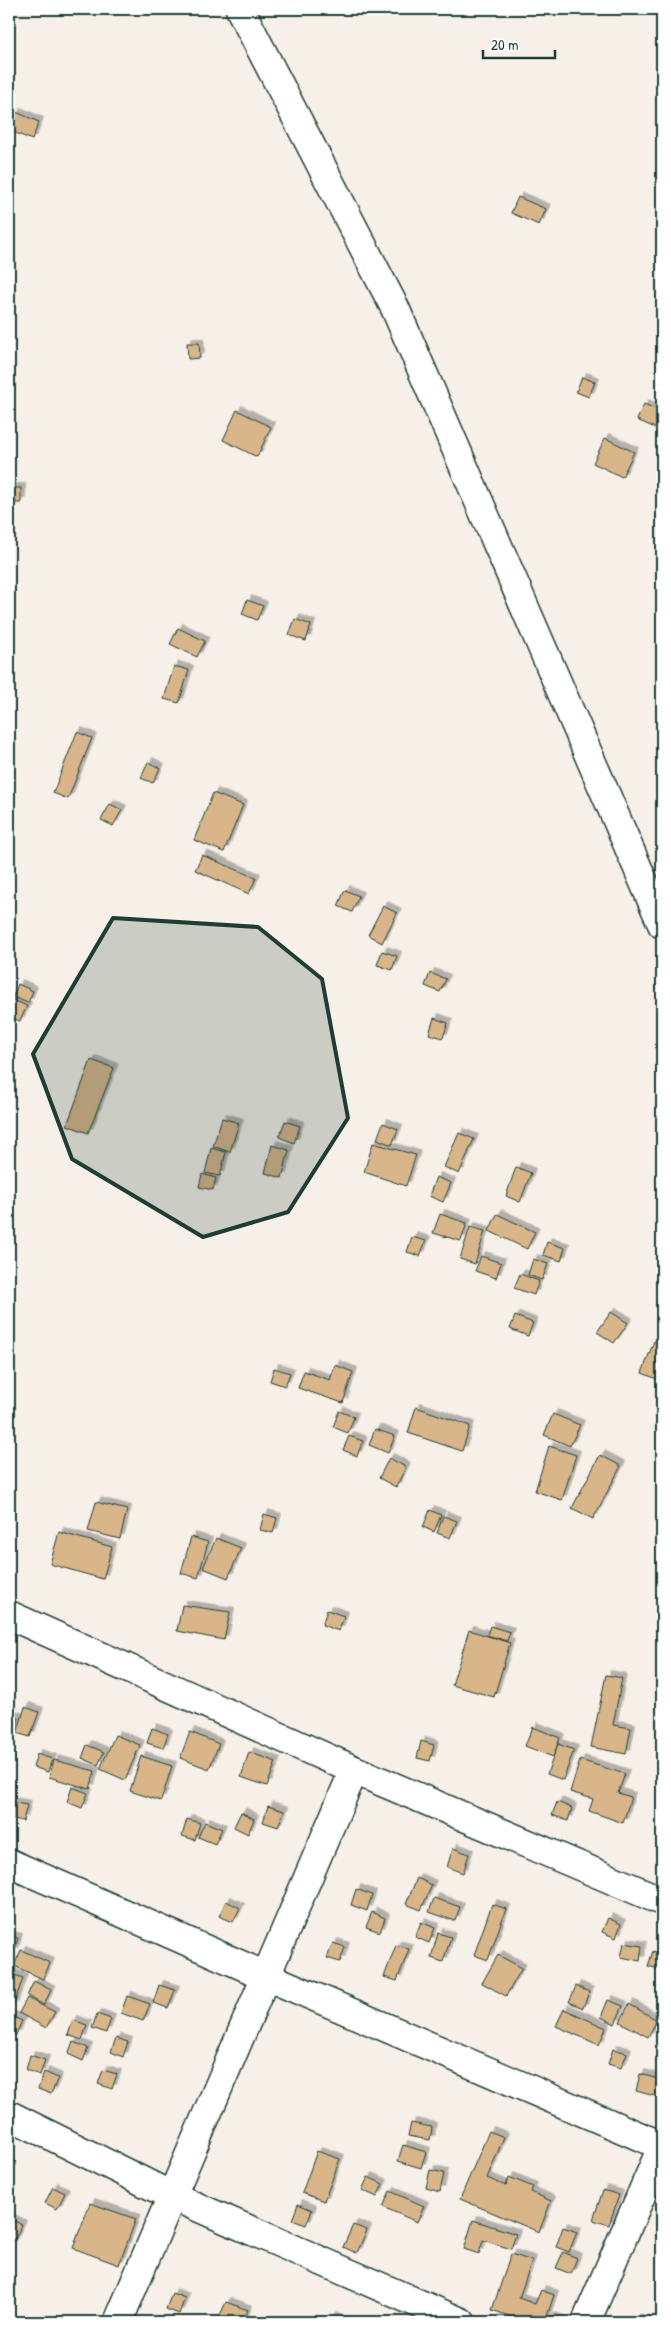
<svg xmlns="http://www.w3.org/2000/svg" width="671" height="2331" viewBox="0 0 671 2331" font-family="'Patrick Hand',sans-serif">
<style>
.building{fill:#d8b68a;stroke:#1f3d34;filter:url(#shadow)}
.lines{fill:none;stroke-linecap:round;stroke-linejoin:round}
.minor-casing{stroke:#1f3d34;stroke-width:31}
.minor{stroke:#fff;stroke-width:28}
.marked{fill:#1f3d34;fill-opacity:0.2;stroke:#1f3d34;stroke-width:4;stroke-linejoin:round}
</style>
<defs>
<filter id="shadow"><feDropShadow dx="4.5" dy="-4.5" stdDeviation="0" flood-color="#0004"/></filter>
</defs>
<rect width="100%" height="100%" fill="#f7f0e8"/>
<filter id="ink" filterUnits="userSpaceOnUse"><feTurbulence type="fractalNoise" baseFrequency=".02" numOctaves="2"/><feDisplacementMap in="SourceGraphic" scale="10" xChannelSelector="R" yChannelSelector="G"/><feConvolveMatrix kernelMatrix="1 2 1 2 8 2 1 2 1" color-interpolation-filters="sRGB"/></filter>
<g filter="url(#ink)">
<!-- building -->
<g class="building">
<path d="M566,9H583L580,16L566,12Z"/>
<path d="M16,112L39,122L32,140L9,130Z"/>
<path d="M518,197L546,209L539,225L511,213Z"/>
<path d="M187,343H199L200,358L188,359Z"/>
<path d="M582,377L595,382L589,397L576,392Z"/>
<path d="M644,404L662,412V431L637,420Z"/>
<path d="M237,410L271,427L257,457L223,440Z"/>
<path d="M605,438L634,452L622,477L593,463Z"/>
<rect x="9" y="488" width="12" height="15"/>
<path d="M247,600L263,606L257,620L242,614Z"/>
<path d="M295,619L311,625L306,641L289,635Z"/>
<path d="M178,628L205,641L197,657L170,644Z"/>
<path d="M174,666L189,670L179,703L164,699Z"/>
<path d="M662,723V738L656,735Z"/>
<path d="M77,732L92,738L68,799L53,793Z"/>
<path d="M148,762L160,768L153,783L141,778Z"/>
<path d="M213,793L243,805L224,852L194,840Z"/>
<path d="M110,804L122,810L113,826L101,820Z"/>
<path d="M202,855L256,878L249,894L195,870Z"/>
<path d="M345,890L359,896L352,912L338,906Z"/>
<path d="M383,906L397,913L382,943L368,935Z"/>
<path d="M382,951L397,956L392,970L377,965Z"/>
<path d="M430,973L446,979L440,992L425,986Z"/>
<path d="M18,984L33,991L28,1003L13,997Z"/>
<path d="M9,998L27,1006L20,1021L9,1017Z"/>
<path d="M434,1018L448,1023L443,1038L429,1034Z"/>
<path d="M91,1060L114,1068L88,1133L67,1125Z"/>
<path d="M222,1118L239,1123L230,1152L213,1146Z"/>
<path d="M285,1121L300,1126L294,1143L279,1137Z"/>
<path d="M383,1123L398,1129L392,1145L377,1139Z"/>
<path d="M459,1133L474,1139L459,1174L444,1167Z"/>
<path d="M373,1143L416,1155L406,1186L364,1172Z"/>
<path d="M272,1145L289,1150L282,1178L265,1173Z"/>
<path d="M211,1148L226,1152L220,1176L205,1173Z"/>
<path d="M516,1167L531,1173L520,1202L506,1196Z"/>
<path d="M202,1174L216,1178L213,1190L199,1187Z"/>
<path d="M436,1177L451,1183L443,1202L429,1196Z"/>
<path d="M440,1214L467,1223L461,1241L433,1233Z"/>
<path d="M497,1214L535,1232L527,1249L489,1231Z"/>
<path d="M470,1227L485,1231L475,1264L460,1259Z"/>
<path d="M412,1237L426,1241L420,1256L407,1252Z"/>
<path d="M547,1242L565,1248L561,1261L543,1255Z"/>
<path d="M481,1256L501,1263L496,1278L475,1271Z"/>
<path d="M533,1259L548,1264L542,1280L528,1275Z"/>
<path d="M520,1274L539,1281L534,1295L514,1288Z"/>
<path d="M611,1312L628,1323L614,1343L597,1332Z"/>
<path d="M515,1316L533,1323L528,1336L510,1329Z"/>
<path d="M654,1341L662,1345V1381L642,1373Z"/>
<path d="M335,1365L353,1372L343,1403L298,1388L304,1371L330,1380Z"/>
<path d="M274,1368L290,1373L285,1386L270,1381Z"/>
<path d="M416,1407L470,1426L462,1451L408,1433Z"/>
<path d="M339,1411L354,1417L348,1433L333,1427Z"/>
<path d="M553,1414L580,1425L570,1446L544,1435Z"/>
<path d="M375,1429L395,1436L388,1453L369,1445Z"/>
<path d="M349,1436L363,1441L357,1456L343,1450Z"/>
<path d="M549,1446L576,1455L562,1500L535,1491Z"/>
<path d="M600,1455L621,1466L593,1519L572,1508Z"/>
<path d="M389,1458L406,1467L396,1487L379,1478Z"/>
<path d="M96,1502L127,1510L120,1539L88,1531Z"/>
<path d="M430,1510L441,1515L434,1532L423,1527Z"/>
<path d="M264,1514L277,1518L273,1533L260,1530Z"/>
<path d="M443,1516L457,1521L450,1538L437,1533Z"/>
<path d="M59,1532L112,1547L103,1579L50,1564Z"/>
<path d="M191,1537L208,1542L198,1578L181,1573Z"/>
<path d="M216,1538L241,1548L228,1578L203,1568Z"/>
<path d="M661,1558H662V1574L657,1573Z"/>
<path d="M182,1605L230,1612L224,1640L177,1631Z"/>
<path d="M327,1610L344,1616L339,1631L322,1625Z"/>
<path d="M490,1626L510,1632L507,1641L487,1635Z"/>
<path d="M469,1630L510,1643L494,1697L452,1685Z"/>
<path d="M606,1675L622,1678L613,1725L631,1728L626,1754L591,1747Z"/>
<path d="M25,1707L39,1712L30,1737L17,1733Z"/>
<path d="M9,1714L19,1718L13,1735L9,1733Z"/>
<path d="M533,1727L560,1738L553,1757L525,1746Z"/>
<path d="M152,1728L168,1734L163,1748L147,1743Z"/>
<path d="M190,1732L219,1744L209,1769L180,1758Z"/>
<path d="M115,1735L140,1745L125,1780L100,1769Z"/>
<path d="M421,1741L434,1745L430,1761L417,1758Z"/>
<path d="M558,1744L574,1750L563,1780L547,1774Z"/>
<path d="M87,1745L104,1752L98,1765L82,1758Z"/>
<path d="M249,1752L276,1762L267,1786L241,1777Z"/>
<path d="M37,1754L52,1759L48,1772L33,1767Z"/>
<path d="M141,1756L172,1766L161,1801L130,1791Z"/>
<path d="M54,1760L95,1771L90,1789L49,1777Z"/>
<path d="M580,1760L625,1774L618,1793L631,1797L623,1823L589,1811L593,1799L570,1792Z"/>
<path d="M72,1787L88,1793L82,1808L67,1802Z"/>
<path d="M10,1802L27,1805L23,1821L9,1818Z"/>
<path d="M557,1802L572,1808L568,1821L552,1815Z"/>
<path d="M268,1806L284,1811L278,1827L263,1822Z"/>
<path d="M241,1812L254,1819L248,1834L234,1827Z"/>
<path d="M187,1819L200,1823L195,1840L182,1836Z"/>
<path d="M205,1822L222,1829L215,1844L198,1837Z"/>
<path d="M453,1848L469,1854L463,1873L447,1867Z"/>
<path d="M417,1878L432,1885L421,1910L406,1904Z"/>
<path d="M356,1889L372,1895L367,1911L351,1905Z"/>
<path d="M434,1898L460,1907L455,1921L429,1912Z"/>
<path d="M226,1901L240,1908L233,1922L219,1916Z"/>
<path d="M492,1904L506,1909L488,1960L474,1955Z"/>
<path d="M372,1912L385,1918L380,1932L366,1927Z"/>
<path d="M608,1918L621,1924L616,1938L602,1932Z"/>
<path d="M421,1922L435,1928L429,1943L415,1937Z"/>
<path d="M438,1933L451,1937L443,1962L431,1958Z"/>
<path d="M9,1936L18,1938L14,1952L9,1950Z"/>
<path d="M333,1943L345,1947L340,1962L327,1958Z"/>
<path d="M624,1943L642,1946L640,1961L621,1957Z"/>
<path d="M396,1945L409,1949L397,1981L384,1977Z"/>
<path d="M21,1950L50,1963L43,1979L14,1966Z"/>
<path d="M653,1951L662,1954V1970L648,1966Z"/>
<path d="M498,1955L522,1968L506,1996L482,1983Z"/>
<path d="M9,1973L23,1978L13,2007L9,2005Z"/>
<path d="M34,1981L51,1990L44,2005L27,1996Z"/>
<path d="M159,1985L175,1990L168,2008L153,2003Z"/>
<path d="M576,1986L589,1992L583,2008L569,2002Z"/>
<path d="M127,1996L150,2004L143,2021L121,2013Z"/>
<path d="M27,1998L55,2012L46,2028L19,2013Z"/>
<path d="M608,2000L623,2006L615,2024L601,2017Z"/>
<path d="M629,2004L657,2020L648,2037L620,2022Z"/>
<path d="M564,2009L606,2028L599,2045L556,2026Z"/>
<path d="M97,2014L111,2019L106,2033L92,2028Z"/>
<path d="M9,2015L22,2021L16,2035L9,2032Z"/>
<path d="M73,2020L87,2025L82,2040L68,2035Z"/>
<path d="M116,2038L128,2042L123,2057L111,2052Z"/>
<path d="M73,2042L88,2048L83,2061L68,2054Z"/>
<path d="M613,2049L627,2053L621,2068L608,2064Z"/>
<path d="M30,2055L45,2060L40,2075L26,2070Z"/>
<path d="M103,2070L117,2074L112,2089L98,2084Z"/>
<path d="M44,2072L58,2078L51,2094L38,2089Z"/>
<path d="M640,2074L662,2080V2098L636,2091Z"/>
<path d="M411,2123L432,2127L430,2140L408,2136Z"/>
<path d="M489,2131L504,2137L487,2178L506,2186L509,2177L533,2187L531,2192L551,2201L539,2232L460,2199Z"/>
<path d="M403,2145L426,2152L421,2168L398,2161Z"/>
<path d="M317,2151L340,2159L324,2201L302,2193Z"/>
<path d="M430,2170L444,2173L440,2192L426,2188Z"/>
<path d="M368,2177L383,2184L377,2197L362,2190Z"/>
<path d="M53,2187L65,2193L57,2209L45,2203Z"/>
<path d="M603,2190L619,2195L609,2225L593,2220Z"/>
<path d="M390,2191L424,2206L417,2222L383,2207Z"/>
<path d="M90,2203L136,2219L119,2265L73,2248Z"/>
<path d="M298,2204L312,2210L306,2225L292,2220Z"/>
<path d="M9,2218L22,2225L11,2246L9,2245Z"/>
<path d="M473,2220L516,2234L511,2249L483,2240L479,2254L464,2249Z"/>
<path d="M353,2225L367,2230L357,2253L343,2247Z"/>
<path d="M563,2227L577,2232L569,2252L556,2247Z"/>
<path d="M563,2252L577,2258L571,2274L556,2268Z"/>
<path d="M511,2254L532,2261L519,2298L535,2304L541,2290L554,2295L545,2322H526L492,2310Z"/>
<path d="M172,2293L185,2298L179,2314L166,2309Z"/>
<path d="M660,2300H662V2314L657,2313Z"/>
<path d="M226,2302L248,2310L243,2322H217Z"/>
<path d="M549,2316L564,2322H546Z"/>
<path d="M331,2317L343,2322H329Z"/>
<path d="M635,2318L647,2322H634Z"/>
</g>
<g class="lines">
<!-- minor casing -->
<g class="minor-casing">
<g id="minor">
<path d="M240,9L395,308L662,924"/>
<path d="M9,1615L354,1770L662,1901"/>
<path d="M9,1863L266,1976L662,2146"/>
<path d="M9,2115L172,2196L461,2322"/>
<path d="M118,2322L354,1770"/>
<path d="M586,2322L662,2147"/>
</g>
</g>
<!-- minor -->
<use href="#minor" class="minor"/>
</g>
</g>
<!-- marked area -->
<path class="marked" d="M113,918L258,927L322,979L348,1118L288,1212L203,1237L72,1159L33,1054Z"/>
<!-- margin -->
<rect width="671" height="2331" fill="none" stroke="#fff" stroke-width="30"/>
<rect x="15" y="15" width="641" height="2301" fill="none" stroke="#1f3d34" stroke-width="2" filter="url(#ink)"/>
<!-- scale -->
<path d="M483 50v8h72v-8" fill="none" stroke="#1f3d34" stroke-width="2.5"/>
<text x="491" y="50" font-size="15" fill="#1f3d34" stroke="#ffffff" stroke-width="4" paint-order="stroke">20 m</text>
</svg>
